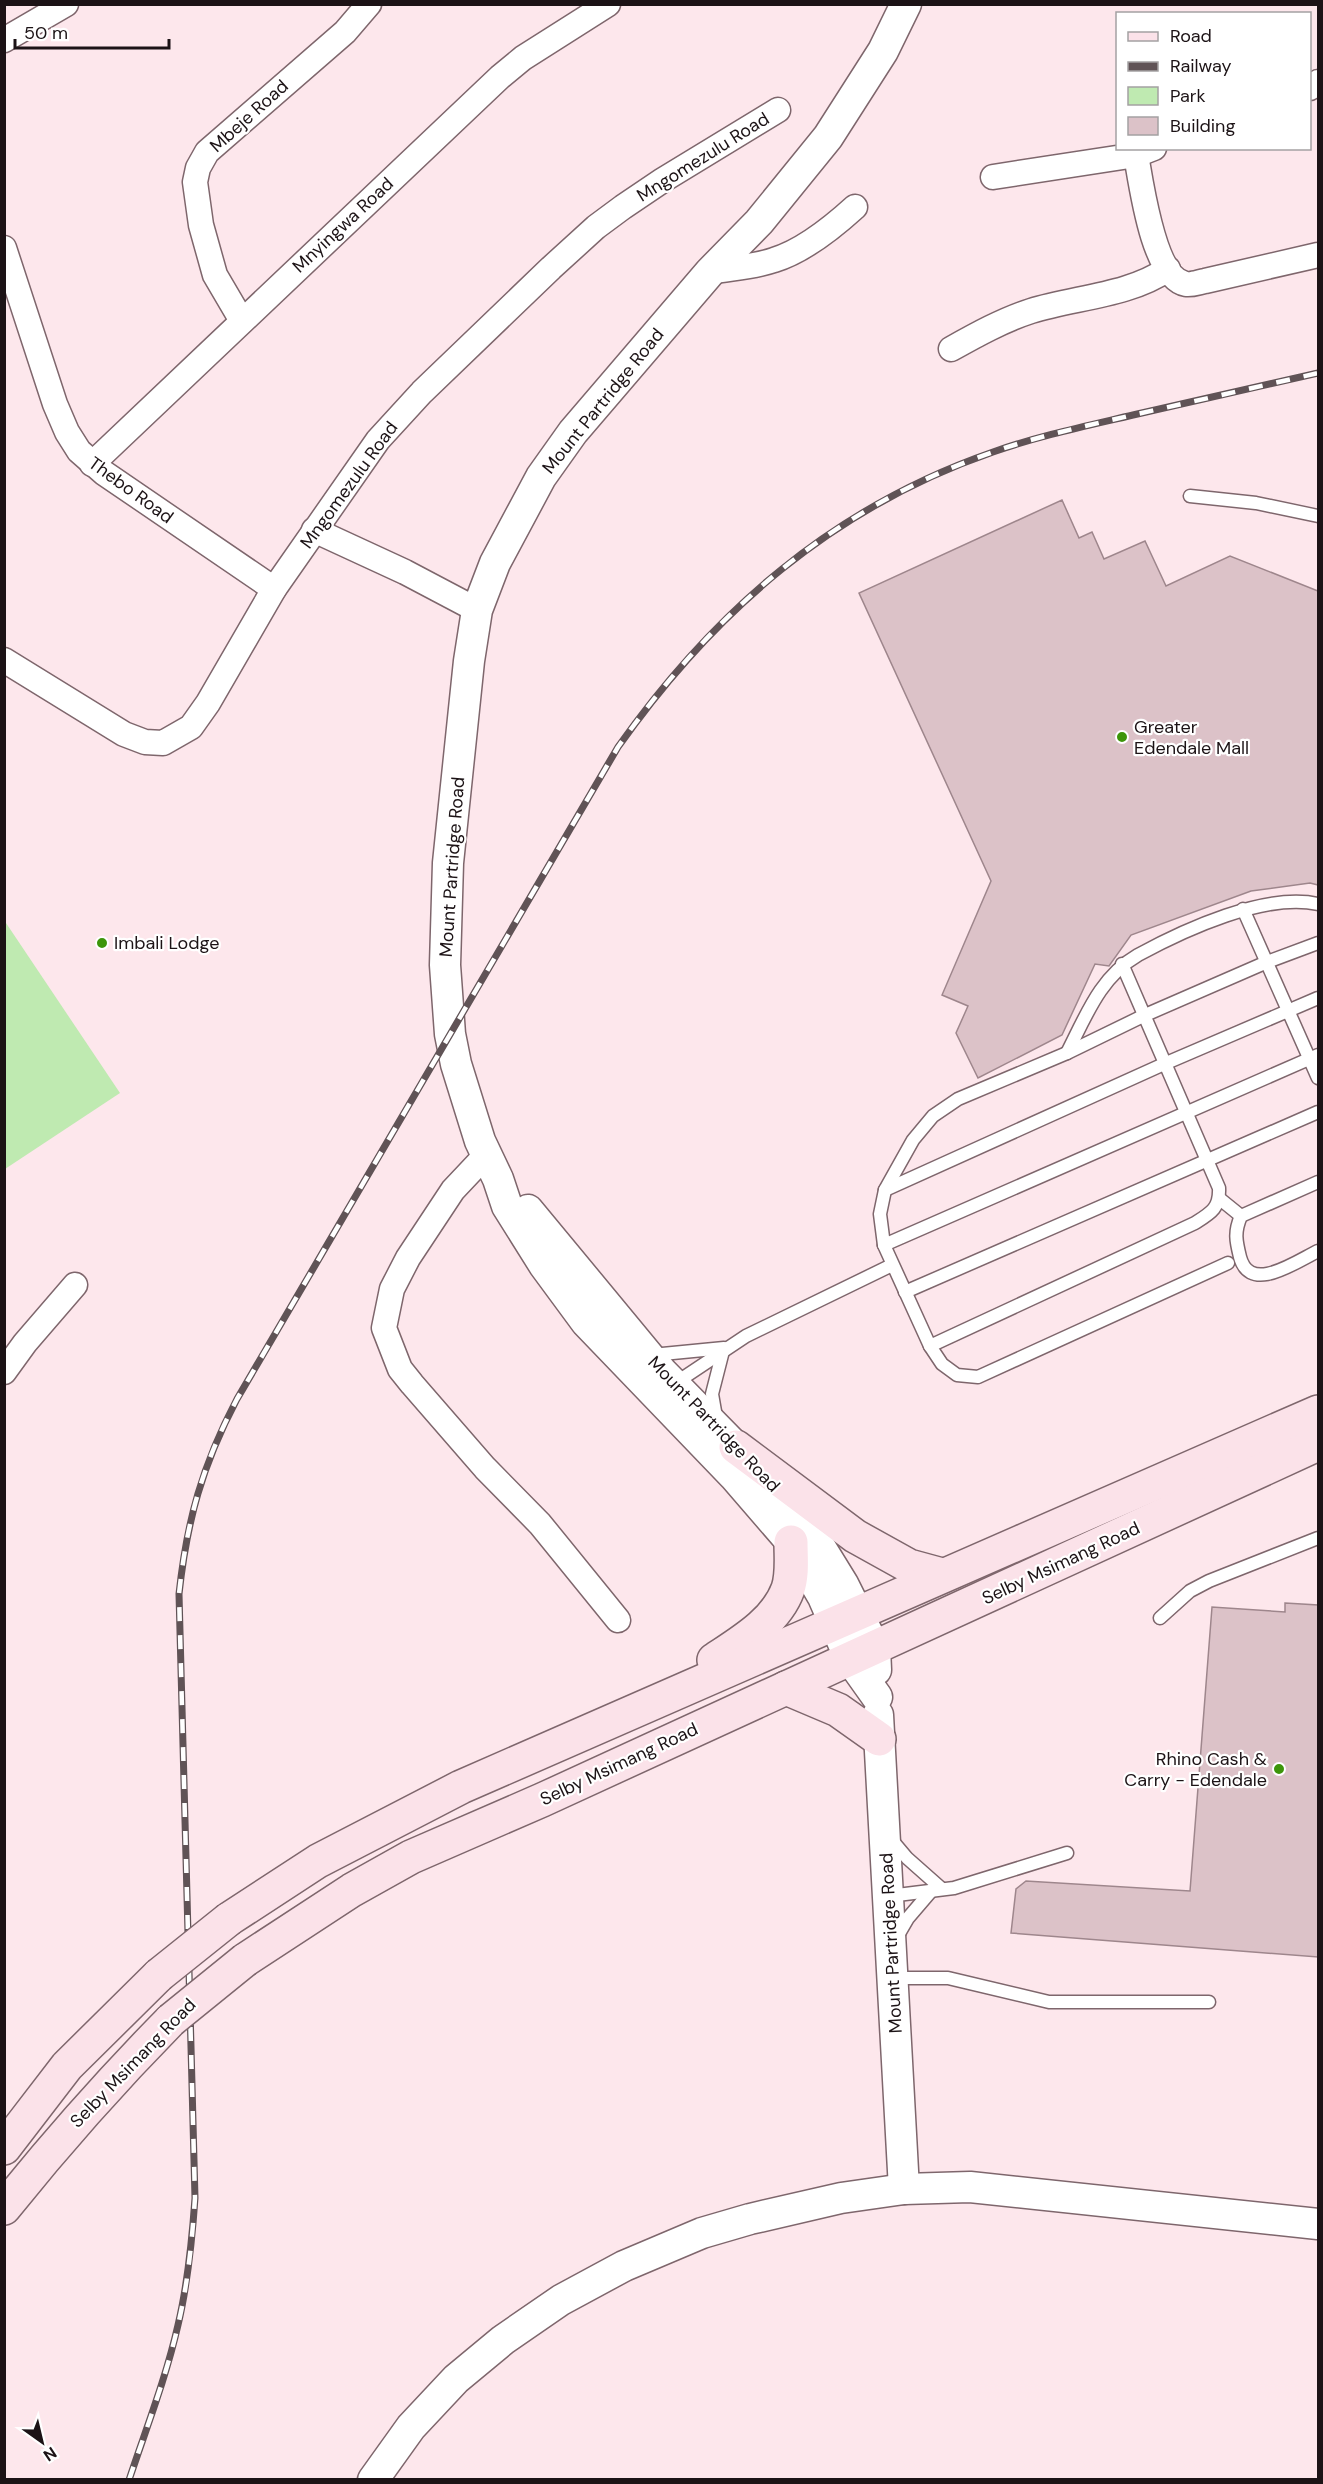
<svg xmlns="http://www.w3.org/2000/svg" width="1323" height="2484" viewBox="0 0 1323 2484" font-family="'DM Sans',sans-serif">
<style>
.green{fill:#bfeab1}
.building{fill:#dcc2c8;stroke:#9e868c;stroke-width:1.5}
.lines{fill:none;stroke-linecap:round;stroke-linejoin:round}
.service-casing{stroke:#7e666c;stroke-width:15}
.minor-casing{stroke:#7e666c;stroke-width:27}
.tertiary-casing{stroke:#7e666c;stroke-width:33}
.secondary-casing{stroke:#7e666c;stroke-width:36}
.service{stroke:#fff;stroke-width:12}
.minor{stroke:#fff;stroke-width:24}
.tertiary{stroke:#fff;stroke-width:30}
.secondary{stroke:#fbe2e9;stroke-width:33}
.rail-casing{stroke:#605356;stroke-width:7}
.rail{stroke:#fff;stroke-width:4.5;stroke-dasharray:14;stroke-linecap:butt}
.secondary-bridge-casing{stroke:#7e666c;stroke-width:36;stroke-linecap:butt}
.secondary-bridge{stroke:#fbe2e9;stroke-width:33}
.poi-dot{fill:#3d950a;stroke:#fff;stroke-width:2}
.labels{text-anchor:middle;stroke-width:4.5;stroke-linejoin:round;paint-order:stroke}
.street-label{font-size:18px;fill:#1c1316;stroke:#fff}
.poi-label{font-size:18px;fill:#1c1316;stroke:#fff;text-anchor:start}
</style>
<rect width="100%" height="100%" fill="#fde7ec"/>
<!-- green -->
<path class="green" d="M4,920L120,1093L5,1169H4Z"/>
<!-- building -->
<g class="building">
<path d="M1062,500L1079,538L1092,532L1104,559L1145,541L1166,586L1230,556L1318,591V885L1310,883L1251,891L1131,935L1109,966L1095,964L1062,1035L978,1078L956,1033L968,1006L942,995L991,881L859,593Z"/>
<path d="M1285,1603L1318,1605V1957L1011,1933L1016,1889L1026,1881L1190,1891L1212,1607L1285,1612Z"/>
</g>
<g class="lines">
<!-- service casing -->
<g class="service-casing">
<g id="service">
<path d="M1190,496L1256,503L1318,516"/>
<path d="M1243,909L1318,1078"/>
<path d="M1067,1053C1086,1016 1100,977 1138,955C1184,930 1266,892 1318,904"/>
<path d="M1318,1182L1241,1216C1234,1232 1236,1241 1240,1257C1250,1295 1297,1261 1318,1251"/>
<path d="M885,1190L1164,1064L1318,998"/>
<path d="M1220,1199L1241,1216"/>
<path d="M884,1245L1318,1055"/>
<path d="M1228,1263L978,1377L957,1375L942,1364L930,1346L884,1245L880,1214L885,1190L913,1140L933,1116L958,1099L1067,1053L1143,1016L1267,962L1318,943"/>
<path d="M905,1292L1318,1112"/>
<path d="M930,1346L1195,1223C1211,1213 1220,1208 1219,1188L1122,964"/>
<path d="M652,1355L724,1348"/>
<path d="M674,1384L746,1336L892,1265"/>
<path d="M716,1417L712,1394L723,1351"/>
<path d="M1160,1618L1190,1591L1209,1581L1318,1538"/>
<path d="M891,1839L907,1858L942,1889"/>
<path d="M889,1896L954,1888L1067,1853"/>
<path d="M897,1937L908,1918L932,1890"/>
<path d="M893,1978H948L1049,2002H1209"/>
</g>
</g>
<!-- minor casing -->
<g class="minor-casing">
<g id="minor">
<path d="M4,40L66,4"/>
<path d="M1310,88L1318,82"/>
<path d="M1136,155C1141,182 1153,278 1186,284C1192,285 1199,282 1205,281L1318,255"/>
<path d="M993,177L1136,155L1154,148"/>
<path d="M4,248L55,404L67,432L79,451L104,473L274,589"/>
<path d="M710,272C731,268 754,267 774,260C804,251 833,227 855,207"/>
<path d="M242,321L215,275L201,225L195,182L198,168L207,152L345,32L369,4"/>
<path d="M951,349C976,335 1003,320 1031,311C1076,297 1128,296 1168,269"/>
<path d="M92,464L500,77L523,58L608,4"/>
<path d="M314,530L405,572L477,610"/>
<path d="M4,660L124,734L145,742L163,743L191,727L208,703L274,589L378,440L422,392L551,268L596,227L623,207L663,180L778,110"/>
<path d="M486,1155L453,1190L408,1258L392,1289L384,1328L400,1369L412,1384L485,1468L540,1524L618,1620"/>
<path d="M4,1372L25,1343L75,1285"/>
</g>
</g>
<!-- tertiary casing -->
<g class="tertiary-casing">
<g id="tertiary">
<path d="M528,1210L662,1372L776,1488L811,1532L843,1584L875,1648L876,1670"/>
<path d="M877,1697L850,1659L823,1597L791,1542L734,1476L586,1322L544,1265L507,1206L498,1179L480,1141L456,1064L450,1034L445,965L448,863L469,661L477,610L495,563L541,477L573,432L710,272L759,222L828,137L883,51L906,4"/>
<path d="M878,1715L904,2189"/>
<path d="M373,2480L411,2427L456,2379L503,2340L561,2300L624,2266L702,2233L750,2219L841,2198L904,2189L970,2187L1318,2224"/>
</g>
</g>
<!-- secondary casing -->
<g class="secondary-casing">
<g id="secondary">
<path d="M736,1447L855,1536L909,1566L942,1575"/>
<path d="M714,1660C741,1642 776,1622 788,1589C793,1574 791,1558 791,1542"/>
<path d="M786,1688L838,1710L879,1739"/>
<path d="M229,1919L318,1861L461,1787L1318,1412"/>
<path d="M245,1960L352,1890L411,1857L542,1800L1318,1444"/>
<path d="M4,2148L67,2066L159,1975"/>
<path d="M4,2208C57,2142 112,2080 171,2020"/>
</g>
</g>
<!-- service -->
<use href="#service" class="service"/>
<!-- minor -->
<use href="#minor" class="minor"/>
<!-- tertiary -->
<use href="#tertiary" class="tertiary"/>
<!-- secondary -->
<use href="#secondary" class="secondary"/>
<!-- rail casing -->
<g class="rail-casing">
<path id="rail" d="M129,2480C146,2429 166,2378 178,2325C188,2283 192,2241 195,2198L179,1594C187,1520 202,1466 237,1399L618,747C714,611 834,507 993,452C1038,436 1086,426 1133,415C1195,401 1257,387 1318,373"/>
</g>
<!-- rail -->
<use href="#rail" class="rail"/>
<!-- secondary-bridge casing -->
<g class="secondary-bridge-casing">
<g id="secondary-bridge">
<path d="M159,1975L229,1919"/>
<path d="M171,2020L245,1960"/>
</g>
</g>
<!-- secondary-bridge -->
<use href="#secondary-bridge" class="secondary-bridge"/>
</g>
<!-- markers -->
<g class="poi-dot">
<circle cx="1122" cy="737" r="6"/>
<circle cx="102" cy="943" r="6"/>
<circle cx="1279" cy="1769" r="6"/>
</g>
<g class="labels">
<!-- street labels -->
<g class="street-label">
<text transform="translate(249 116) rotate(-42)" y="6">Mbeje Road</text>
<text transform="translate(703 157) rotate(-32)" y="6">Mngomezulu Road</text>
<text transform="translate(343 225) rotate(-43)" y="6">Mnyingwa Road</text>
<text transform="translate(603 401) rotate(-51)" y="6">Mount Partridge Road</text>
<text transform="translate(349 485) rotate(-54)" y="6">Mngomezulu Road</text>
<text transform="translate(131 490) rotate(36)" y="6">Thebo Road</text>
<text transform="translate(452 867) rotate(-86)" y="6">Mount Partridge Road</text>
<text transform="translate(714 1424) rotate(46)" y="6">Mount Partridge Road</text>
<text transform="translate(1061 1563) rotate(-25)" y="6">Selby Msimang Road</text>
<text transform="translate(619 1764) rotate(-25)" y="6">Selby Msimang Road</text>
<text transform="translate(891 1943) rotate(-93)" y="6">Mount Partridge Road</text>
<text transform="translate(133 2063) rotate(-46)" y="6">Selby Msimang Road</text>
</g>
<!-- poi labels -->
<g class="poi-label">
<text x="1134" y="733">Greater<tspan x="1134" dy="21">Edendale Mall</tspan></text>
<text x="114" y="949">Imbali Lodge</text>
<text x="1267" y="1765" text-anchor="end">Rhino Cash &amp;<tspan x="1267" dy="21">Carry - Edendale</tspan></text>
</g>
</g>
<!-- border -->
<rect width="1323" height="2484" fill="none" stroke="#1c1316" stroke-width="12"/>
<!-- legend -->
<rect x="1116" y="12" width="195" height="138" fill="#ffffff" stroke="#a4a1a2" stroke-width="1.5"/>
<rect x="1128" y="32" width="30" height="9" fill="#fbe2e9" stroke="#a4a1a2" stroke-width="1.5"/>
<text x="1170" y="42" font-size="18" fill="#1c1316">Road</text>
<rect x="1128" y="62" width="30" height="9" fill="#605356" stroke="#a4a1a2" stroke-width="1.5"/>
<text x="1170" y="72" font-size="18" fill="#1c1316">Railway</text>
<rect x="1128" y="87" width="30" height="18" fill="#bfeab1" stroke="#a4a1a2" stroke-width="1.5"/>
<text x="1170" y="102" font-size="18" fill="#1c1316">Park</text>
<rect x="1128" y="117" width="30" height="18" fill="#dcc2c8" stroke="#a4a1a2" stroke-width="1.5"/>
<text x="1170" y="132" font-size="18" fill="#1c1316">Building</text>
<!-- north arrow -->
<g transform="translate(42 2442) rotate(146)" stroke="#ffffff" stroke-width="4.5" paint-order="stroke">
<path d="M0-4.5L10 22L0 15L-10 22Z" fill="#1c1316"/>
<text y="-9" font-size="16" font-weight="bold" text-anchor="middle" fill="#1c1316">N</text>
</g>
<!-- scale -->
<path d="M15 39v9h154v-9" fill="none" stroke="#1c1316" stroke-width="3"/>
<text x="24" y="39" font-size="18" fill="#1c1316" stroke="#ffffff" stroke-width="4.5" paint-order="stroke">50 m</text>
</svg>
